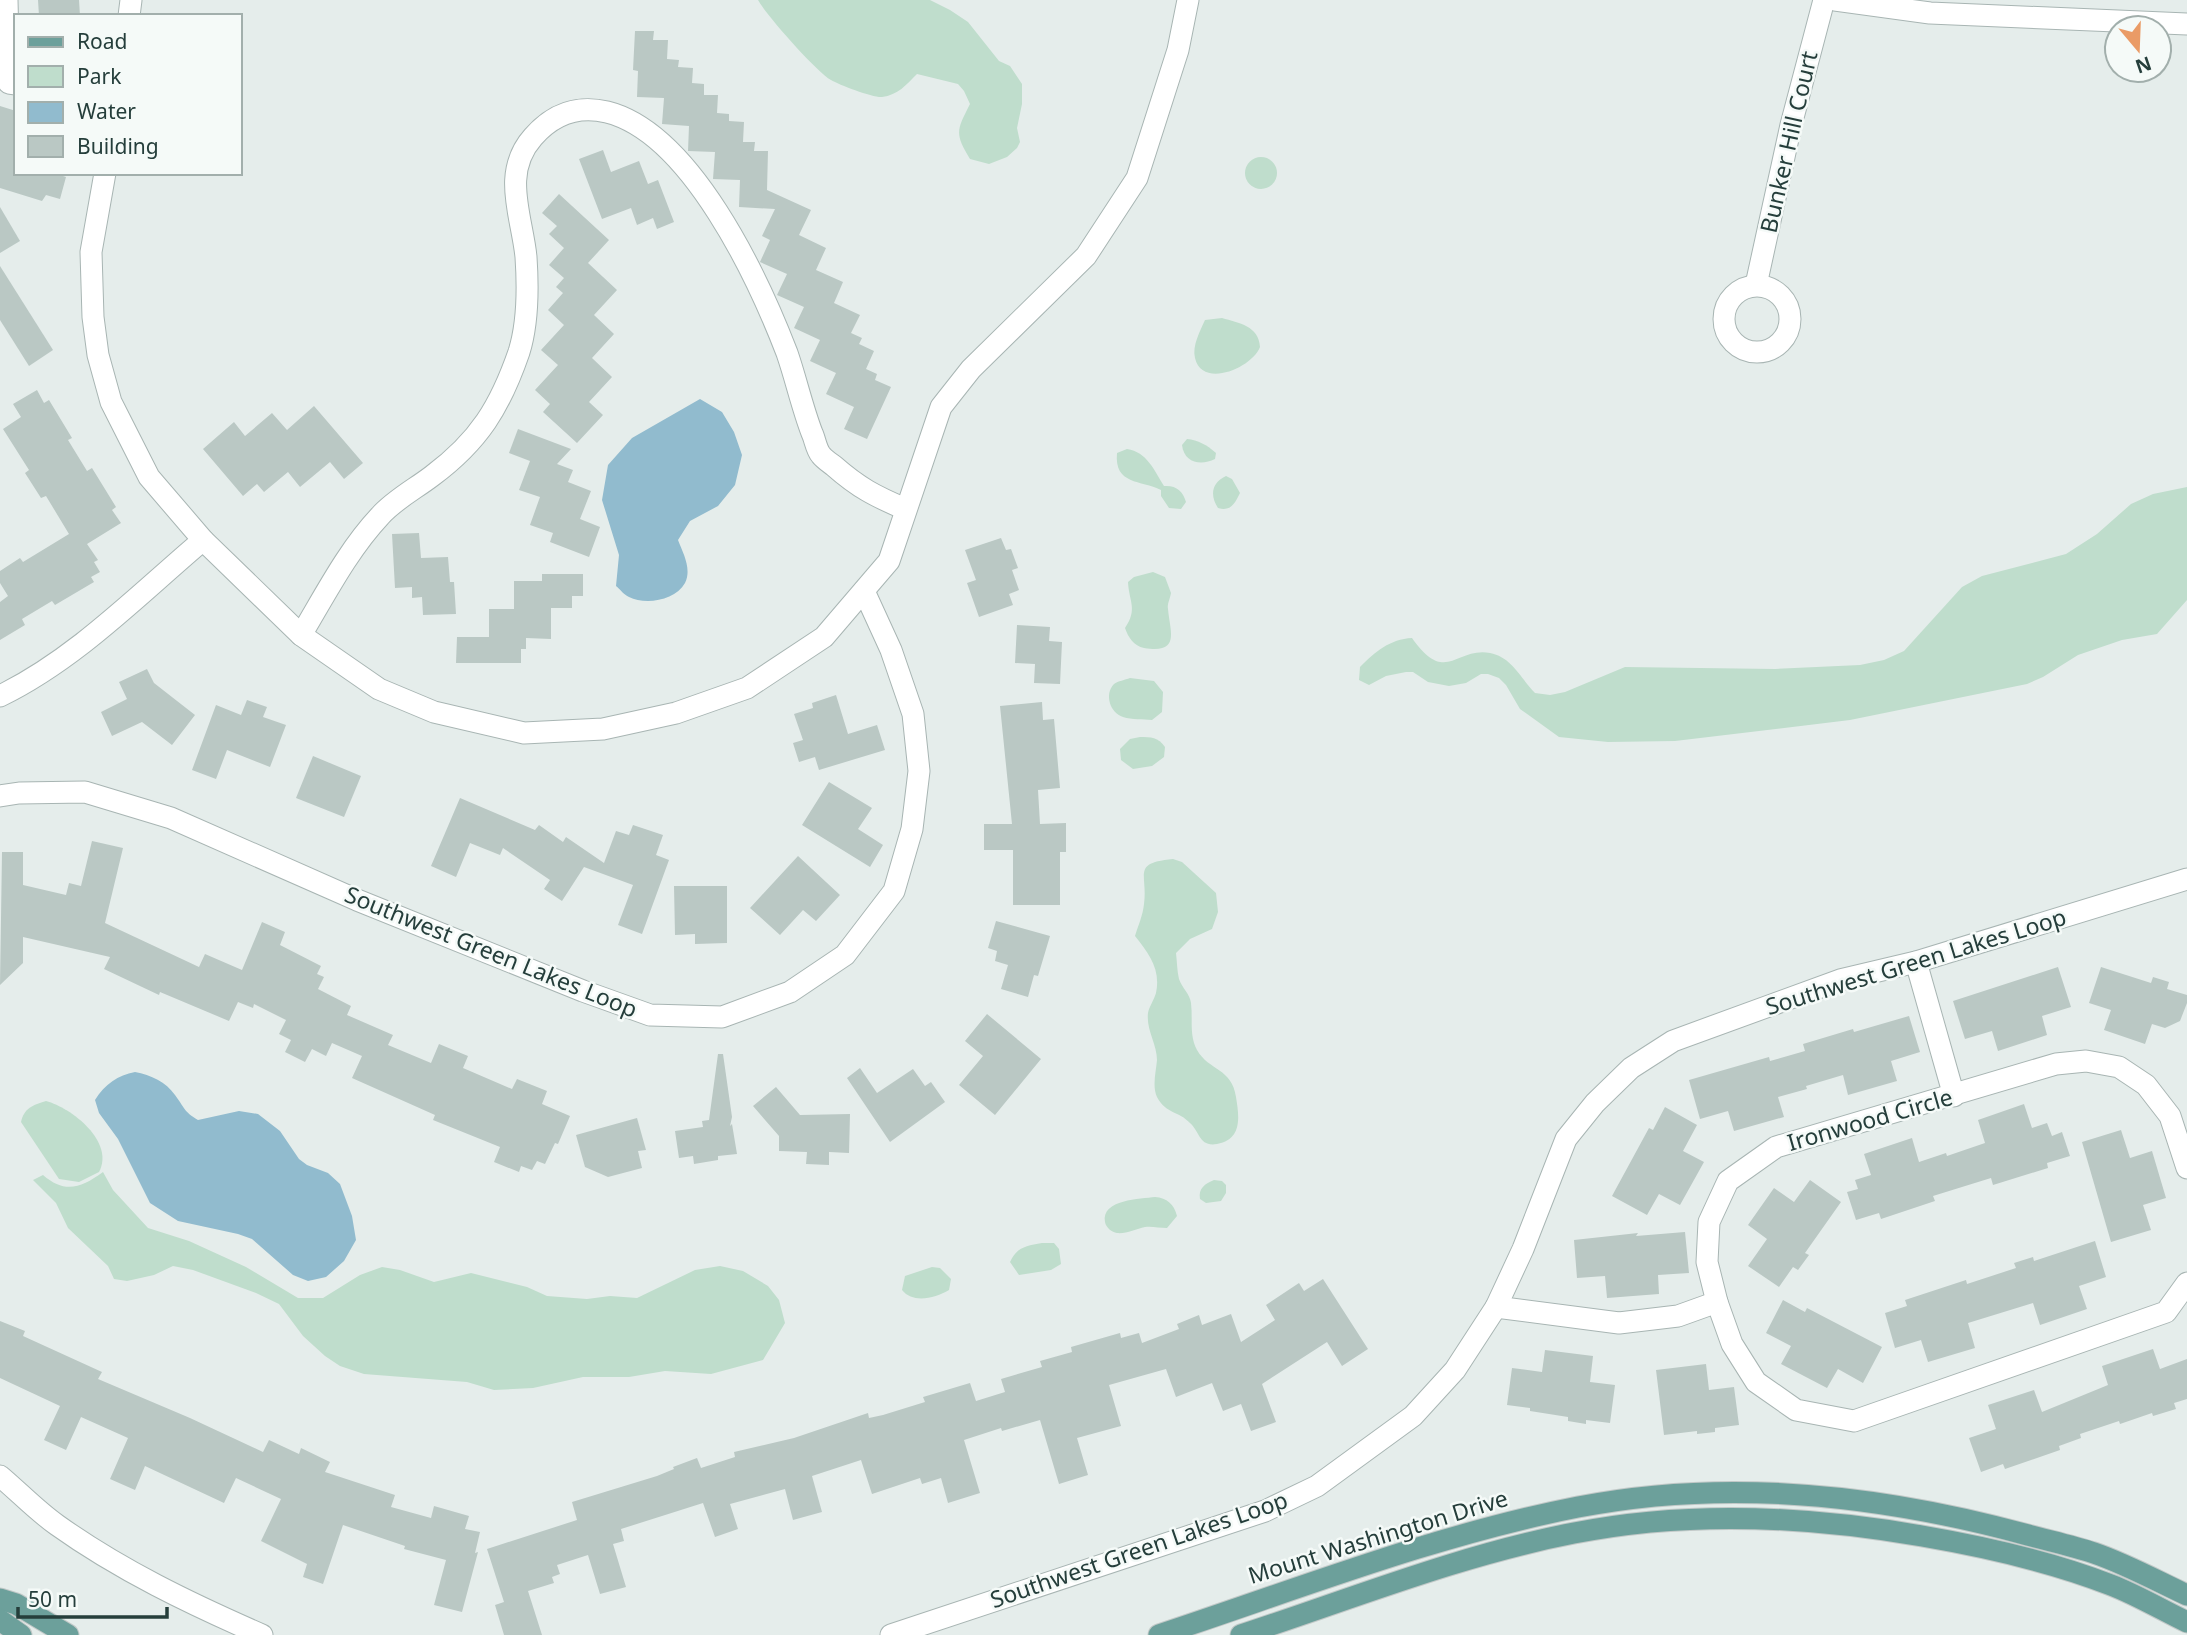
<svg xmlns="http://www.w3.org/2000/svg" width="2187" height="1635" viewBox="0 0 2187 1635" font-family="'Noto Sans',sans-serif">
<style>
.green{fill:#bfddcc}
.water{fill:#91bbce}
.building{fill:#bac8c4}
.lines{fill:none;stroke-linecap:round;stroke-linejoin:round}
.minor-casing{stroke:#a8b5b3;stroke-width:23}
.major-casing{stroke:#c2c9c8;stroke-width:23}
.minor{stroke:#fff;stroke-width:21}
.major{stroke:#6ca09b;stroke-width:21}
.labels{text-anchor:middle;stroke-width:5;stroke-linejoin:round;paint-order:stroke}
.street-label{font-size:23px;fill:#253e3b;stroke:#f5faf8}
</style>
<rect width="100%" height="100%" fill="#e5edeb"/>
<!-- green -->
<g class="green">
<path d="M758,0H930L950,10L968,22L999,61L1010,66L1022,84V104L1017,128L1020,142L1017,148L1007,157L989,164L970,159C954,133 957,130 970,104L964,91L958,84L917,74C906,85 898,95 882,97C874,98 839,85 831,80C816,71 767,16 758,0Z"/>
<circle cx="1261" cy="173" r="16"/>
<path d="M1222,318C1239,323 1259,326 1260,347C1252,368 1202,389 1195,358C1192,346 1200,331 1205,320Z"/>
<path d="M1187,439C1198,440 1207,445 1216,453L1215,459C1201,466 1184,463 1182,445Z"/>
<path d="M1127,449C1147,452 1154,470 1164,486C1176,485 1183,491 1186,502L1181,509L1169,508L1161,496V490C1141,480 1114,485 1117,453Z"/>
<path d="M1226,476L1232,479L1240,493C1235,503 1231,512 1218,508C1210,496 1211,483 1226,476Z"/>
<path d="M2187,487V600L2157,634L2122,640L2078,655L2043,677L2027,684L1850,720L1675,741L1608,742L1559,737L1520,709L1506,685L1499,678L1488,674H1481L1466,683L1449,686L1428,682L1413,672H1406L1386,676L1369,685L1359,680L1360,667C1375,652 1390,639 1412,638C1446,686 1455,647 1490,653C1512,657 1521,679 1535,693L1550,695L1565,692L1625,667L1775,669L1860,665L1884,660L1904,651L1962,587L1982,576L2066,554L2097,534L2131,504L2153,494Z"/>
<path d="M1153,572L1165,577L1171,593C1170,599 1167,604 1168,609C1170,632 1181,654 1144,648C1134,646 1128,637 1125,628C1138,609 1129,602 1128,582L1134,577Z"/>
<path d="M1130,678L1154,681L1163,692L1162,712L1152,720C1143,719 1132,720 1123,717C1110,713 1104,694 1114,684C1118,681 1125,680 1130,678Z"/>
<path d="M1140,737C1151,737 1158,737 1165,747L1164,757L1152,766L1133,769L1121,760L1120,749L1130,739Z"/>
<path d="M1173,859L1182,862L1216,893L1218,912L1212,929L1190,939L1176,953C1177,961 1177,971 1179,979C1182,988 1190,994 1191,1003C1193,1019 1189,1035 1197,1050C1209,1071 1232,1068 1236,1097C1239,1116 1243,1139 1217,1144C1199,1147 1200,1132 1190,1123C1179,1111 1166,1114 1157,1097C1152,1086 1156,1072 1157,1060C1157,1044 1146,1030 1148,1013C1149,1007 1154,1000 1156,993C1161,969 1149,954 1135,936C1138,926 1143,915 1144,904C1148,874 1131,863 1173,859Z"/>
<path d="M46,1101C72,1108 115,1142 99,1172L79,1182L59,1179L21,1122C24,1108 33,1105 46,1101Z"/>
<path d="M103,1172L113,1190L148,1228L189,1241L246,1267L298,1298H323L360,1275L382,1267L400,1270L434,1282L471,1273L527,1287L547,1296L587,1299L610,1296L637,1298L695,1270L720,1266L743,1271L768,1286L779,1300L785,1323L763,1360L711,1374L665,1371L629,1377H583L533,1388L494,1390L467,1382L364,1374L340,1366L325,1356L303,1336L279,1304L256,1293L193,1270L173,1266L154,1275L127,1281L114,1279L108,1266L68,1228L56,1203L33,1180L43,1175C65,1194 81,1188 103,1172Z"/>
<path d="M1214,1180L1222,1181L1226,1185V1193L1221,1201L1206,1203L1200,1199C1198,1188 1205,1184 1214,1180Z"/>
<path d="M1155,1197C1167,1198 1174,1204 1177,1216L1167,1228C1159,1228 1152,1226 1145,1227C1136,1229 1126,1234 1117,1233C1112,1232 1106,1228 1105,1222C1101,1199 1141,1199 1155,1197Z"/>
<path d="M1042,1243H1054L1059,1249L1061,1264L1051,1270L1019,1275L1010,1262C1017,1247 1026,1246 1042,1243Z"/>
<path d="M932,1267L940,1268L951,1279L949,1290C935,1298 913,1304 902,1290L905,1276Z"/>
</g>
<!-- water -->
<g class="water">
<path d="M700,399L722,412L734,432L742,455L735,485L718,506L690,521L678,540C683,553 692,569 685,583C675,601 645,605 629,597C624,595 620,589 616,586L619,555L602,500L608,465L632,438Z"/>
<path d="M135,1072C151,1075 166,1082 175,1095C184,1107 184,1112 198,1120L239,1111L258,1114L280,1131L299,1159L307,1165L328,1173L340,1184L352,1216L356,1240L344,1261L326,1277L308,1281L293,1275L252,1239L238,1234L178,1221L150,1203L118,1139L99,1113L95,1100C105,1084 118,1075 135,1072Z"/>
</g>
<!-- building -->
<g class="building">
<path d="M38,0H79L80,16H39Z"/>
<path d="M635,31H654L653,40H668L667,59L679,60L678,67L693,68L692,83L704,84V95H718L717,113L729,114V121L744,122L743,142H755L754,151H768L767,190L811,210L799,235L826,248L816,270L843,282L834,303L860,315L851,333L862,338L859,344L874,351L866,369L877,374L875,380L891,387L867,439L844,429L854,407L826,394L836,373L810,361L820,340L794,328L804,307L777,295L787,274L760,262L770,240L762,236L775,209L739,207L740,180L713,179L715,152L688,151L689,126L662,124L664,98L637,97L638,71L633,70Z"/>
<path d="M0,106L16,111V173H54L66,177L60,199L46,195L42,201L0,188Z"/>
<path d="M603,150L611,172L639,161L648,184L658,180L674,222L657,229L653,218L637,225L631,208L602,219L579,159Z"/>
<path d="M559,194L609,240L588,263L617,290L594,315L614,334L592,358L612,377L589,402L603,415L577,443L543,412L550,404L535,390L558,365L541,350L564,325L548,310L563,293L556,287L564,278L549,265L564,248L549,234L557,226L542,213Z"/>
<path d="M0,207L20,241L0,253Z"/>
<path d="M0,266L53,350L29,366L0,320Z"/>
<path d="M37,390L44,403L49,400L72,438L68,440L87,471L92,468L116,507L112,510L121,523L87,544L98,560L94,562L100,572L91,577L94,582L55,605L52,601L22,619L25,625L0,640V602L8,596L0,583V571L20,558L23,562L69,534L46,496L41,498L25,473L29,470L3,429L21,417L13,404Z"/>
<path d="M314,406L363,463L344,479L330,462L300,487L288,472L264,492L257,484L243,496L203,449L234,422L245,436L272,413L287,430Z"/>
<path d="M518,429L571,449L557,464L573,470L568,482L591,491L580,519L600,527L589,557L550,542L553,533L530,525L540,497L519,490L530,461L509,453Z"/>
<path d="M419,533L421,558L448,557L450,582H454L456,614L423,615L422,597L412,598V587L395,588L392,534Z"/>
<path d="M1001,538L1006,550L1011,549L1018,568L1012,570L1019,590L1009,594L1013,605L979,617L967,583L976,580L965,550Z"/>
<path d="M542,574H583V596H572V608H551V639L526,638V649H521V663H456L457,637H489V609H514V581H542Z"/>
<path d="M1017,625L1050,627L1049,641L1062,642L1060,684L1034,683L1035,664L1015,663Z"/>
<path d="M147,669L154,683L195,715L172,745L142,722L112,736L101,712L127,699L119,682Z"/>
<path d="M836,695L848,734L877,725L885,750L819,770L815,757L799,762L793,743L803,740L794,714L813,708L812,703Z"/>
<path d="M247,700L267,707L263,717L286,725L270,767L227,750L216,779L192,770L216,705L241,715Z"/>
<path d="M1042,702L1043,720L1054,719L1060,788L1038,790L1040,824L1066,823V852H1060V905H1013V850H984V824H1012L1000,706Z"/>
<path d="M313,756L361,776L344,817L296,798Z"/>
<path d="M829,782L872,808L858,829L883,845L870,867L802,825Z"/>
<path d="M460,798L535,830L539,825L563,842L566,837L604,863L616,831L629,835L633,825L663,835L656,855L669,860L642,934L618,925L633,885L584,867L562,901L544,889L550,880L503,848L500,855L470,843L456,877L431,866Z"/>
<path d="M92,841L123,848L105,923L199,967L205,954L242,970L262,922L285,932L280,945L321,966L317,974L324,977L318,989L351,1006L347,1015L393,1035L388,1045L431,1063L439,1044L468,1056L463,1068L512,1089L517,1079L547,1091L542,1104L570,1116L558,1144L555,1143L545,1164L537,1161L532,1170L521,1166L519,1172L494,1162L500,1147L433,1120L435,1115L352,1078L362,1056L332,1043L326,1056L312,1049L305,1062L285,1052L291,1040L279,1034L286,1020L254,1004L253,1008L238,1002L229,1021L160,992L159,995L104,969L110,957L23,937V963L0,985L2,852H23V885L66,895L69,883L81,886Z"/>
<path d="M798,856L840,895L816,921L803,910L780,935L750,908Z"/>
<path d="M674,886H727V943L695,944V934L675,935Z"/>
<path d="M996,921L1050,936L1038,976L1034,975L1028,997L1001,989L1008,965L995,961L997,951L988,948Z"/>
<path d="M2058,967L2071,1007L2042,1016L2047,1035L1998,1051L1992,1031L1965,1039L1953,1001Z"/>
<path d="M2101,967L2151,983L2153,977L2169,982L2167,989L2187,995V1003L2180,1021L2165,1028L2152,1024L2145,1044L2104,1030L2111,1010L2089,1003Z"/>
<path d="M987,1014L1041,1059L995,1115L959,1085L983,1056L965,1041Z"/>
<path d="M1909,1016L1920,1052L1891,1061L1897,1081L1848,1095L1843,1075L1806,1086L1807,1089L1778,1097L1784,1117L1734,1131L1728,1111L1700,1119L1689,1080L1769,1057L1770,1061L1805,1051L1803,1044L1853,1029L1854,1032Z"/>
<path d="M718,1054H723L732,1117L730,1126L732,1124L737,1154L718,1156V1160L694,1164L693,1156L679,1158L675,1131L703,1127L702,1121L709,1120Z"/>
<path d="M860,1068L877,1093L913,1069L925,1086L931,1082L945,1102L890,1142L847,1078Z"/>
<path d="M776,1087L800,1115L850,1114L849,1153L829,1152V1165L806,1164L807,1152L779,1151V1136L753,1106Z"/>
<path d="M2024,1104L2032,1128L2047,1123L2052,1136L2062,1132L2070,1156L2047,1163L2048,1168L1993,1185L1991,1178L1933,1196L1935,1201L1881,1219L1879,1213L1856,1220L1847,1192L1858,1189L1855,1180L1871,1175L1864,1154L1912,1138L1919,1162L1946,1153L1947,1156L1985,1143L1978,1120Z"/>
<path d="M1665,1107L1697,1125L1683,1151L1704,1162L1680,1205L1659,1194L1647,1215L1612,1196L1649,1128L1653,1130Z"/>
<path d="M637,1118L646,1150L638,1151L642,1168L608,1177L585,1167L576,1135Z"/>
<path d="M2121,1130L2130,1158L2152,1151L2166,1198L2143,1205L2151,1230L2111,1242L2082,1142Z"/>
<path d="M1810,1180L1841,1202L1805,1253L1809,1255L1798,1270L1793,1267L1779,1287L1748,1266L1767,1239L1748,1225L1774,1188L1794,1202Z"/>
<path d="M1685,1232L1689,1273L1658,1275L1659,1294L1607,1298L1605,1276L1577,1278L1574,1240L1638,1233L1636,1236Z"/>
<path d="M2095,1241L2106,1277L2079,1286L2087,1309L2040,1325L2033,1303L1968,1323L1975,1348L1928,1362L1921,1340L1895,1348L1885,1313L1907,1306L1905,1300L1966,1280L1967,1284L2016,1268L2014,1263L2033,1257L2034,1261Z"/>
<path d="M1323,1279L1368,1349L1342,1366L1327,1342L1262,1384L1276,1422L1251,1431L1241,1404L1223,1411L1212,1383L1176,1397L1166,1369L1109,1385L1121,1426L1077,1438L1088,1475L1059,1484L1040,1420L1002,1431L1001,1428L964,1440L980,1493L948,1503L941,1478L922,1484L920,1478L872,1494L861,1460L812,1476L822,1512L793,1520L785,1489L730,1504L738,1529L715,1537L703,1503L621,1529L624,1541L613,1544L626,1587L600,1594L588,1555L557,1565L560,1574L552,1577L554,1583L528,1591L542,1635H504L495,1605L504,1602L487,1549L577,1520L572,1502L657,1476L674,1469L673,1467L697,1458L701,1468L735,1457L734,1452L794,1438L868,1413L869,1418L883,1415L925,1402L923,1397L970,1383L976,1401L1005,1392L1001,1379L1042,1367L1040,1361L1072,1352L1071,1347L1120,1333L1121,1338L1139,1333L1142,1343L1179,1329L1177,1324L1199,1315L1202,1325L1231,1314L1241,1342L1275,1320L1266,1305L1299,1283L1304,1291Z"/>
<path d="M1783,1300L1805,1312L1807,1308L1882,1347L1863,1383L1838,1369L1827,1388L1781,1364L1791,1346L1766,1333Z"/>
<path d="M0,1321L25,1331L23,1336L102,1372L98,1379L190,1418L263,1452L269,1440L299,1454L301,1448L330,1462L325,1472L395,1495L391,1507L431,1518L434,1506L469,1516L465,1529L480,1532L475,1553L478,1552L462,1612L434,1605L446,1560L404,1549L405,1546L343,1525L323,1584L303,1577L307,1564L261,1541L281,1499L236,1478L224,1503L145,1466L135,1490L110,1479L128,1438L81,1417L66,1450L44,1440L60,1406L0,1378Z"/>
<path d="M2153,1349L2160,1369L2187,1359V1399L2174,1403L2176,1409L2153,1416L2152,1413L2120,1424L2119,1421L2080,1434L2081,1438L2059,1446L2060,1450L2005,1469L2003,1464L1981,1472L1969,1438L1996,1429L1988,1405L2034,1390L2042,1412L2108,1385L2102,1366Z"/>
<path d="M1545,1350L1593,1356L1590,1382L1615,1385L1610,1423L1586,1420V1424L1568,1421V1417L1530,1411V1408L1507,1405L1512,1368L1542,1372Z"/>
<path d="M1706,1364L1709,1390L1734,1387L1739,1425L1715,1428V1432L1697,1434V1431L1664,1435L1656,1370Z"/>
</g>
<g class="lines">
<!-- minor casing -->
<g class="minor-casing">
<g id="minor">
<path d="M7,0L9,83L16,84"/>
<path d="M1835,0L1930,13L2187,24"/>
<path d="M129,16L131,0"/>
<path d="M105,173L91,252L93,317L98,355L111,402L149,477L203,540L301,635L379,689L434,712L524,733L603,729L676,713L747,688L824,637L889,561L941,407L971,369L1086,256L1137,178L1178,50L1188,0"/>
<path d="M1756,285L1791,125L1824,0"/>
<circle cx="1757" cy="319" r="33"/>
<path d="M301,635C325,595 348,550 380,516C394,500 415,489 432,476C479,441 500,407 519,352C528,323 528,286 526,257C522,216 501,173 533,137C553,114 578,105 607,112C691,133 758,278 787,353C796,379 802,407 812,433C815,439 816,449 821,455C824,459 830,463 834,466C859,488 875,496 905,509"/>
<path d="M0,696C76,659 138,595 203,540"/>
<path d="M0,796L19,793L85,792L171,818L357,900L583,991L650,1015L722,1017L790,992L845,955L894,891L912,829L919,771L913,714L891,650L864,591"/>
<path d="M1916,962L1954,1096"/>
<path d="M2187,1168L2170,1116L2146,1085L2119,1067L2086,1061L2056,1064L1776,1147L1728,1181L1709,1222L1707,1262L1717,1302L1732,1344L1756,1382L1796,1410L1854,1421L2166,1312L2187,1283"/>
<path d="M1496,1307L1619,1323L1678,1316L1717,1302"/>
<path d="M0,1476C19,1492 37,1511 57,1525C120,1570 191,1604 262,1635"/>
<path d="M891,1635L1265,1511L1317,1486L1413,1416L1455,1370L1496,1307L1523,1249L1566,1139L1595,1103L1631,1068L1673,1041L1840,980L1916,962L2187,879"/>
</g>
</g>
<!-- major casing -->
<g class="major-casing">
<g id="major">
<path d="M0,1599L16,1604L68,1635"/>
<path d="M0,1620L21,1635"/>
<path d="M1159,1635C1298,1589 1435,1535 1578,1507C1727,1478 1882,1495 2028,1535C2050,1541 2073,1546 2094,1553C2126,1564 2157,1581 2187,1595"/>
<path d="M1241,1635C1351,1599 1460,1555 1574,1533C1690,1510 1807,1516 1922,1536C1986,1547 2050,1561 2111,1585C2137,1595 2162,1610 2187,1622"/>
</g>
</g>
<!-- minor -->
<use href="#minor" class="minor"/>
<!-- major -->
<use href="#major" class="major"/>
</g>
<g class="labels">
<!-- street labels -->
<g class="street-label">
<text transform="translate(1789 142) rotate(-77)" y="8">Bunker Hill Court</text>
<text transform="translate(491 952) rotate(22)" y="8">Southwest Green Lakes Loop</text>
<text transform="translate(1916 962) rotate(-17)" y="8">Southwest Green Lakes Loop</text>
<text transform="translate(1870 1120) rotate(-16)" y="8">Ironwood Circle</text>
<text transform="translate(1378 1537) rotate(-17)" y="8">Mount Washington Drive</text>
<text transform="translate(1139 1550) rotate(-19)" y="8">Southwest Green Lakes Loop</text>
</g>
</g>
<!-- legend -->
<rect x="14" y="14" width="228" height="161" fill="#f5faf8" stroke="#a2afac" stroke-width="2"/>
<rect x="28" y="37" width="35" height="10" fill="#6ca09b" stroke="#a2afac" stroke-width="2"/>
<text x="77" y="49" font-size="21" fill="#253e3b">Road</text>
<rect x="28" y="66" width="35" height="21" fill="#bfddcc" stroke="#a2afac" stroke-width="2"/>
<text x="77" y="84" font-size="21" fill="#253e3b">Park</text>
<rect x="28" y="102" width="35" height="21" fill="#91bbce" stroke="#a2afac" stroke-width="2"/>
<text x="77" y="119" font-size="21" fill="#253e3b">Water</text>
<rect x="28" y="136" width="35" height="21" fill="#bac8c4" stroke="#a2afac" stroke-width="2"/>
<text x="77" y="154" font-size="21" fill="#253e3b">Building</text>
<!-- north arrow -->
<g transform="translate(2138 49) rotate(161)"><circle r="33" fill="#f5faf8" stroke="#a2afac" stroke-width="2"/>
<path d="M0-5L12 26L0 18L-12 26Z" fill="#ea9b66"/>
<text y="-10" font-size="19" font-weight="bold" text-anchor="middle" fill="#253e3b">N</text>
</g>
<!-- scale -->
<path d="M18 1607v10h149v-10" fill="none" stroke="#253e3b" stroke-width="3.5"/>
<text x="28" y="1607" font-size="21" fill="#253e3b" stroke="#f5faf8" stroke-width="5" paint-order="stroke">50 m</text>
</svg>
